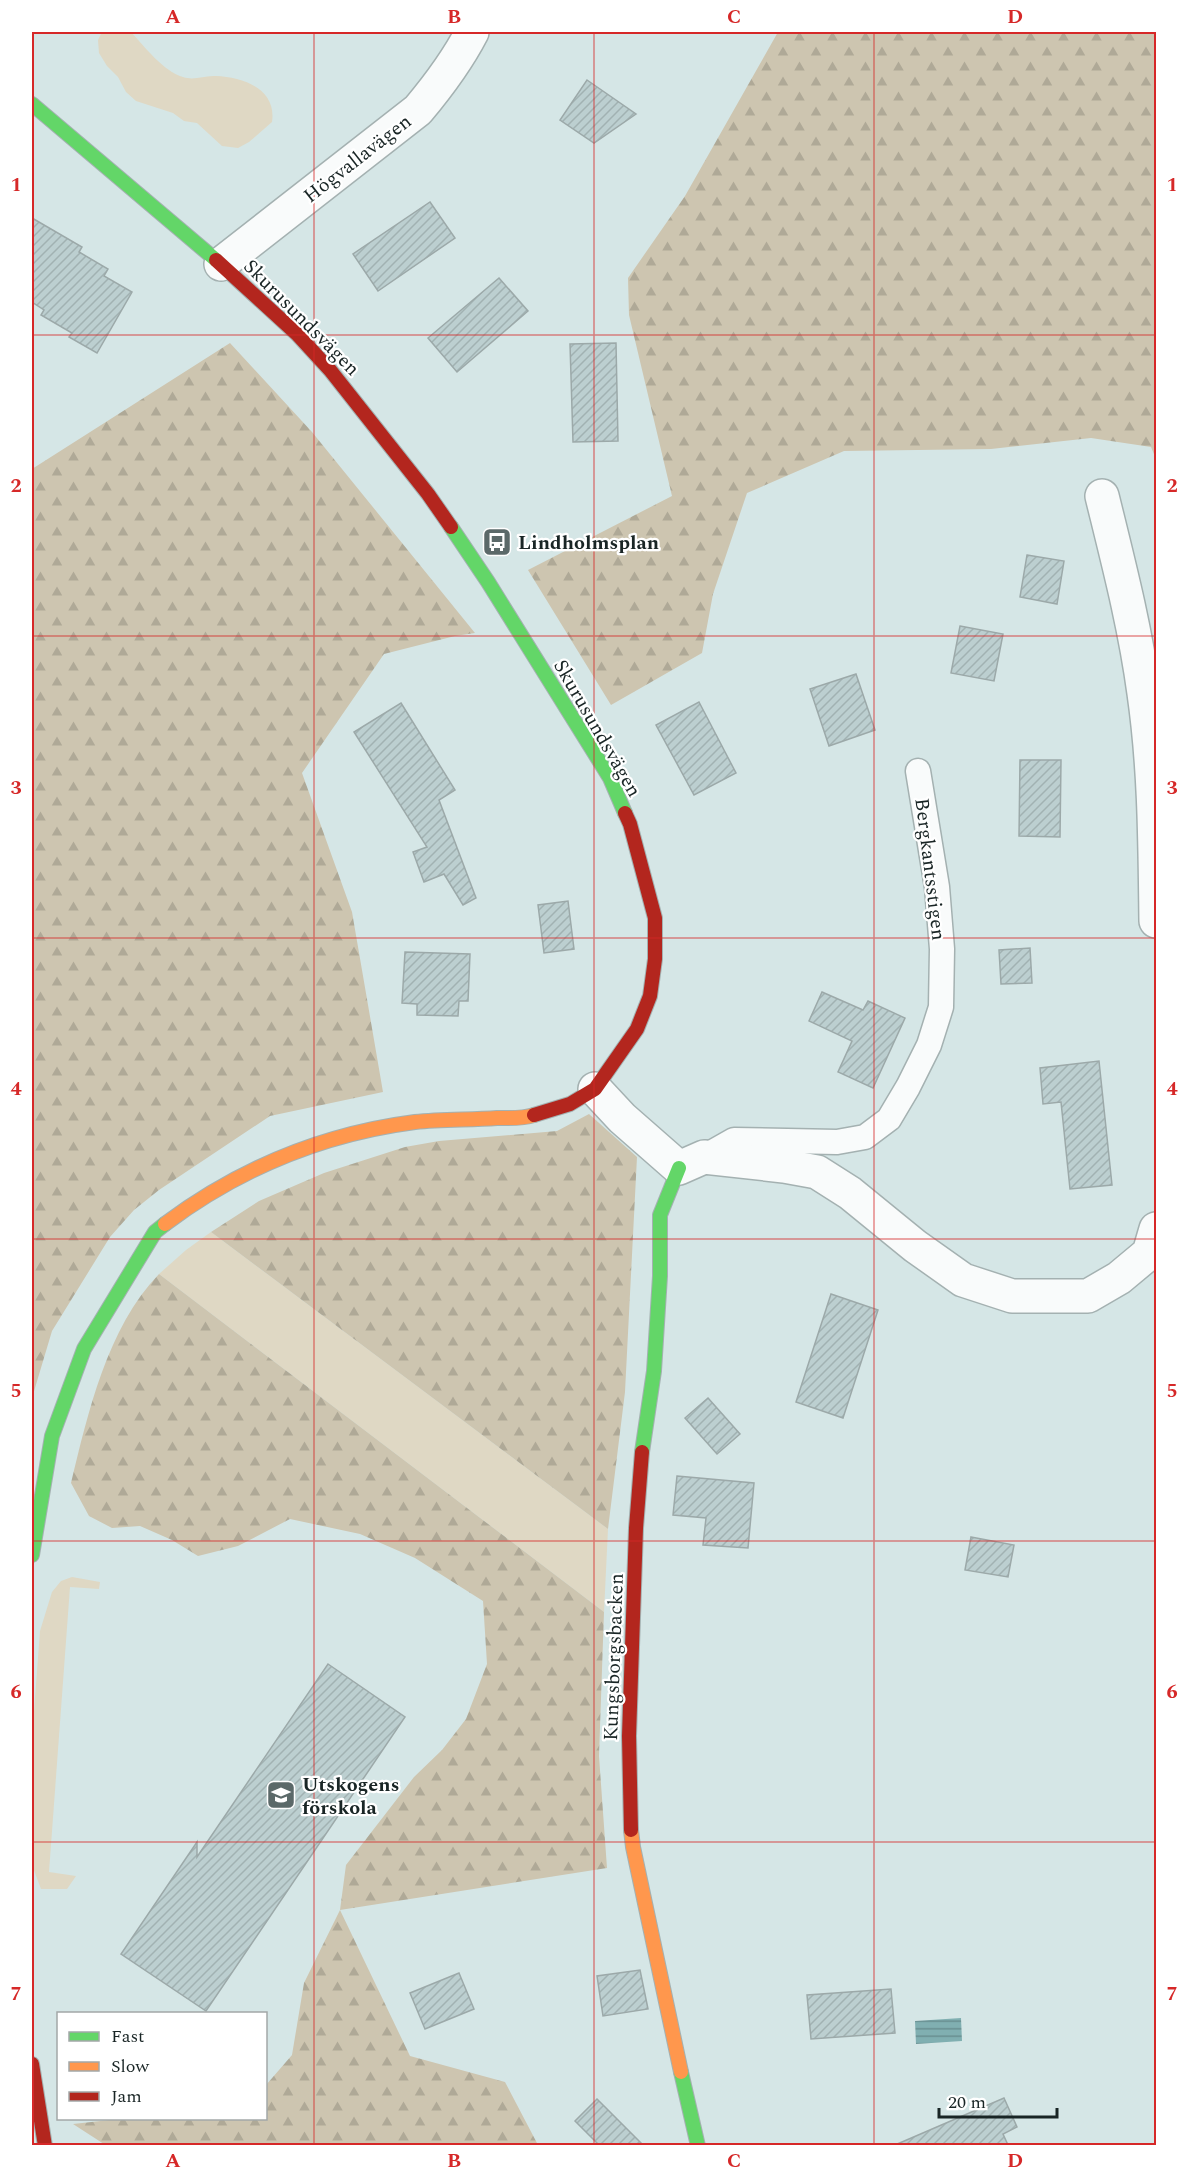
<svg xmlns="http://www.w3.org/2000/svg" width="1188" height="2177" viewBox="0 0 1188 2177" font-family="Spectral,serif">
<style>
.green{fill:#dfd8c4}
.forest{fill:url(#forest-firs)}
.water{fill:url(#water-rules)}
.building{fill:url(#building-hatch);stroke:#9ca9a9;stroke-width:1.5}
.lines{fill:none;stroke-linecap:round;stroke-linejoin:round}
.lane-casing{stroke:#a4b1b1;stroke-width:27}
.street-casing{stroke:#a4b1b1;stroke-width:36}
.fast-casing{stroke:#a4b1b1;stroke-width:16}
.slow-casing{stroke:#a4b1b1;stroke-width:16}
.jam-casing{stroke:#a4b1b1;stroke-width:16}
.lane{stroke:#f9fbfb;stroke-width:24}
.street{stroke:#f9fbfb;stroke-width:33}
.fast{stroke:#63d668;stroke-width:14}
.slow{stroke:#ff974d;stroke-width:14}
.jam{stroke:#b3261e;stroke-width:14}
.grid{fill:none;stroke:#d62828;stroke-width:1.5;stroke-opacity:0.55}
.labels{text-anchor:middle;stroke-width:4.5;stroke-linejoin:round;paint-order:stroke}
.street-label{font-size:20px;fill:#192525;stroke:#fff}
.poi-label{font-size:20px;font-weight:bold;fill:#192525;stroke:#fff;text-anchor:start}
.neatline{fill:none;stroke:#d62828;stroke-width:2}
.grid-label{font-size:20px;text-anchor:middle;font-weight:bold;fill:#d62828}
</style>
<defs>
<pattern id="forest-firs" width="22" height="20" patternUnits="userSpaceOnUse" patternTransform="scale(1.5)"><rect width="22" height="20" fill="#cdc5b0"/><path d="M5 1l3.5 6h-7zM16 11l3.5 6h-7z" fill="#afa997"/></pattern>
<pattern id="water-rules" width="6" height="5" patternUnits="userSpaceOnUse" patternTransform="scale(1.5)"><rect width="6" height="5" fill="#80afb1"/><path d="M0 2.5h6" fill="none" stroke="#688e90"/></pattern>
<pattern id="building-hatch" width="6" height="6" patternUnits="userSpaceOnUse" patternTransform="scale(1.5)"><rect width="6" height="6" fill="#bccfd0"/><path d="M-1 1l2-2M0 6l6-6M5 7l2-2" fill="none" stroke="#a1b2b2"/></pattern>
</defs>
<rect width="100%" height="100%" fill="#d5e6e6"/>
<!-- green -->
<g class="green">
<path d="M102,32H131C145,47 163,71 183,77C195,81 204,75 216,76C243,77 277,89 272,122L249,142L238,148L222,146L197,123L184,121L173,113L136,101L126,92L118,77L107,66L99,53L98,40Z"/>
<path d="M211,1232L608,1529L604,1612L159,1274L186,1250Z"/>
<path d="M72,1577L100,1582L99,1589L70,1587L49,1872L76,1876L67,1889H41L32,1865L33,1725L40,1631L52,1592L61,1581Z"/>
</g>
<!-- forest -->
<g class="forest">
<path d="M778,32H1156V459L1151,447L1091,438L991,449L844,451L747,493L713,594L702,653L611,705L528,570L672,496L629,315L628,278L685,196Z"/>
<path d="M230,343L312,432L475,633L455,636L384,654L302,773L352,912L383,1092L270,1116L159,1190L134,1210L110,1237L52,1331L32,1398V469Z"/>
<path d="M589,1114L637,1157L625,1392L608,1529L211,1232L259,1201L324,1173L405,1147L439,1141L557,1131Z"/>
<path d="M159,1274L604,1612L599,1756L607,1868L340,1910L410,2056L505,2082L538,2145L107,2146L73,2124L128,2118H266V2085L292,2055L304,1983L340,1910L346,1865L414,1777L442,1750L466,1719L487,1664L483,1601L415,1558L360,1534L290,1519L238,1546L198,1556L172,1540L140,1526L112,1528L89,1516L71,1483C88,1413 107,1328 159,1274Z"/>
</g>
<!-- water -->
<path class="water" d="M961,2018L962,2041L916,2044L915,2021Z"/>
<!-- building -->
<g class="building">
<path d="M587,80L636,114L594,143L560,120Z"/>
<path d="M430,202L455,238L378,291L353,254Z"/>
<path d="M32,218L82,247L79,252L108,269L104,276L132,292L97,353L69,337L72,333L41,315L44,310L32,302Z"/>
<path d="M499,278L528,311L457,372L428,338Z"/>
<path d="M616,343L618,441L573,442L570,344Z"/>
<path d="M1027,555L1064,561L1057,604L1020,597Z"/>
<path d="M960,626L1003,634L994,681L951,673Z"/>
<path d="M856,674L875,730L829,746L810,689Z"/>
<path d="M699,702L736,773L694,795L656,725Z"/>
<path d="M401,703L455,790L439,800L476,898L463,905L444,874L424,882L413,852L427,847L354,732Z"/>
<path d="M1020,760H1061L1060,837L1019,836Z"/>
<path d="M568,901L574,949L544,953L538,905Z"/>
<path d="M1030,948L1032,983L1001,984L999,950Z"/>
<path d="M405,952L470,954L468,1001H459L458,1016L417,1015V1004L402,1003Z"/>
<path d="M822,992L863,1010L868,1001L905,1018L873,1088L838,1072L852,1041L809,1021Z"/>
<path d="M1099,1061L1112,1185L1070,1189L1061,1102L1043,1104L1040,1068Z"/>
<path d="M831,1294L878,1310L843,1418L796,1402Z"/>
<path d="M708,1398L740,1434L717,1454L685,1418Z"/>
<path d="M677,1476L754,1483L748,1548L703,1545L706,1518L673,1515Z"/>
<path d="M971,1537L1014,1545L1008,1577L965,1570Z"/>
<path d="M328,1664L405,1717L206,2011L121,1954L197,1842V1857Z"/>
<path d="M640,1970L648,2009L603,2016L597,1976Z"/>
<path d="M459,1973L474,2009L425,2029L410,1993Z"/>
<path d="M891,1989L895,2033L811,2039L807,1995Z"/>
<path d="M1004,2098L1017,2127L1003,2134L1008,2145H895Z"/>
<path d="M597,2099L643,2145H599L575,2121Z"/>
</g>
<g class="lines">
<!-- lane casing -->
<g class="lane-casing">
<path id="lane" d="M704,1157L734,1140L837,1142L865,1137L889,1119L908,1087L929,1045L941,1007L942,949L937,887L918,771"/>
</g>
<!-- street casing -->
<g class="street-casing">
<g id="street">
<path d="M221,264L418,110C439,85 457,61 472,32"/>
<path d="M1102,496C1118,561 1135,626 1144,693C1155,769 1155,845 1156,921"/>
<path d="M595,1089L622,1118L679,1168L704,1157L784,1166L817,1172L850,1193L915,1246L963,1280L1012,1296H1088L1119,1278L1149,1253L1156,1229"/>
</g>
</g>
<!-- fast casing -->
<g class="fast-casing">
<g id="fast">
<path d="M32,104L216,260"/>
<path d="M451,527L488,582L610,778L625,813"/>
<path d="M642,1452L654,1371L660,1276V1215L679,1168"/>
<path d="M32,1555L52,1436L84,1349L155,1232L165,1224"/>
<path d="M681,2072L698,2146"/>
</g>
</g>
<!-- slow casing -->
<g class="slow-casing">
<g id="slow">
<path d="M165,1224C240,1168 322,1134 415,1122C442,1119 470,1120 497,1118C509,1118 522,1119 534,1115"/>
<path d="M631,1830L633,1847L681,2072"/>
</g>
</g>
<!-- jam casing -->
<g class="jam-casing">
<g id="jam">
<path d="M216,260L297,334L330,370L428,494L451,527"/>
<path d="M534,1115L570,1104L595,1089L637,1029L650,996L655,959V918L630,824L625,813"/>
<path d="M631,1830L629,1736L636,1528L642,1452"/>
<path d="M32,2064L45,2146"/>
</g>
</g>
<!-- lane -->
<use href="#lane" class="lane"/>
<!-- street -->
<use href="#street" class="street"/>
<!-- fast -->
<use href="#fast" class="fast"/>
<!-- slow -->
<use href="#slow" class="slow"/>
<!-- jam -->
<use href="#jam" class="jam"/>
</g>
<!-- grid -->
<path class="grid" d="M314,32V2146M594,32V2146M874,32V2146M32,335H1156M32,636H1156M32,938H1156M32,1239H1156M32,1541H1156M32,1842H1156"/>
<!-- icons -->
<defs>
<g id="bus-square" transform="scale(1.5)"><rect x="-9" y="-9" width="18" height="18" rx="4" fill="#5b6969" stroke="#fff"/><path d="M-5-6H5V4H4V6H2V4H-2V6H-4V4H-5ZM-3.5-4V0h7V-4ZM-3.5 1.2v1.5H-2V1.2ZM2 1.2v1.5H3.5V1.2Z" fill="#fff"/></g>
<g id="school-square" transform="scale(1.5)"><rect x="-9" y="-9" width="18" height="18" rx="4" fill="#5b6969" stroke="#fff"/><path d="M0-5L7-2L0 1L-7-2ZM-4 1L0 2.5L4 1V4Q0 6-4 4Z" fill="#fff"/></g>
</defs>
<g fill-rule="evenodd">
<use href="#bus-square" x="497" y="542"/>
<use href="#school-square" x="281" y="1795"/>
</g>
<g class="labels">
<!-- street labels -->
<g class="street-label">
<text transform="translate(357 158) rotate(-38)" y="7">Högvallavägen</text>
<text transform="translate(302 317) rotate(45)" y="7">Skurusundsvägen</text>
<text transform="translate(598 728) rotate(60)" y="7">Skurusundsvägen</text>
<text transform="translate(931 869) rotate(83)" y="7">Bergkantsstigen</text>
<text transform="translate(613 1657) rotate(-88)" y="7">Kungsborgsbacken</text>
</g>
<!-- poi labels -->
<g class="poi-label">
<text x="518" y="549">Lindholmsplan</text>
<text x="302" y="1791">Utskogens<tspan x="302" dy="23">förskola</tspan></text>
</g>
</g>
<!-- border -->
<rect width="1188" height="2177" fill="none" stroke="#ffffff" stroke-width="66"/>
<!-- legend -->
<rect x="57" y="2012" width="210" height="108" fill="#ffffff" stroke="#a3a8a8" stroke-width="1.5"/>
<rect x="69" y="2032" width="30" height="9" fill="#63d668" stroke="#a3a8a8" stroke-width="1.5"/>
<text x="111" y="2042" font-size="18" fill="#192525">Fast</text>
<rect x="69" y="2062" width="30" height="9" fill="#ff974d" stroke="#a3a8a8" stroke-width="1.5"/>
<text x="111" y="2072" font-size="18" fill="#192525">Slow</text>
<rect x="69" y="2092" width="30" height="9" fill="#b3261e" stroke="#a3a8a8" stroke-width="1.5"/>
<text x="111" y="2102" font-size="18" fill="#192525">Jam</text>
<!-- scale -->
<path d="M939 2108v9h118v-9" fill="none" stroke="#192525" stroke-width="3"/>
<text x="948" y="2108" font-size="18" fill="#192525" stroke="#ffffff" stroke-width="4.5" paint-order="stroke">20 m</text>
<rect x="33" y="33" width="1122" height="2111" class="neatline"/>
<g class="grid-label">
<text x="173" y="23">A</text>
<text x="454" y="23">B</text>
<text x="734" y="23">C</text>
<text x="1015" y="23">D</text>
<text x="16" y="191">1</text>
<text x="1172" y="191">1</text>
<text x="16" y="492">2</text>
<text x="1172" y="492">2</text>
<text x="16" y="794">3</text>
<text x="1172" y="794">3</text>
<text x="16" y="1095">4</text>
<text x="1172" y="1095">4</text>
<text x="16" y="1397">5</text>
<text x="1172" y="1397">5</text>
<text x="16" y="1698">6</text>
<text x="1172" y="1698">6</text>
<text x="16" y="2000">7</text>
<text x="1172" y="2000">7</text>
<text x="173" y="2167">A</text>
<text x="454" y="2167">B</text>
<text x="734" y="2167">C</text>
<text x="1015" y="2167">D</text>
</g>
</svg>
